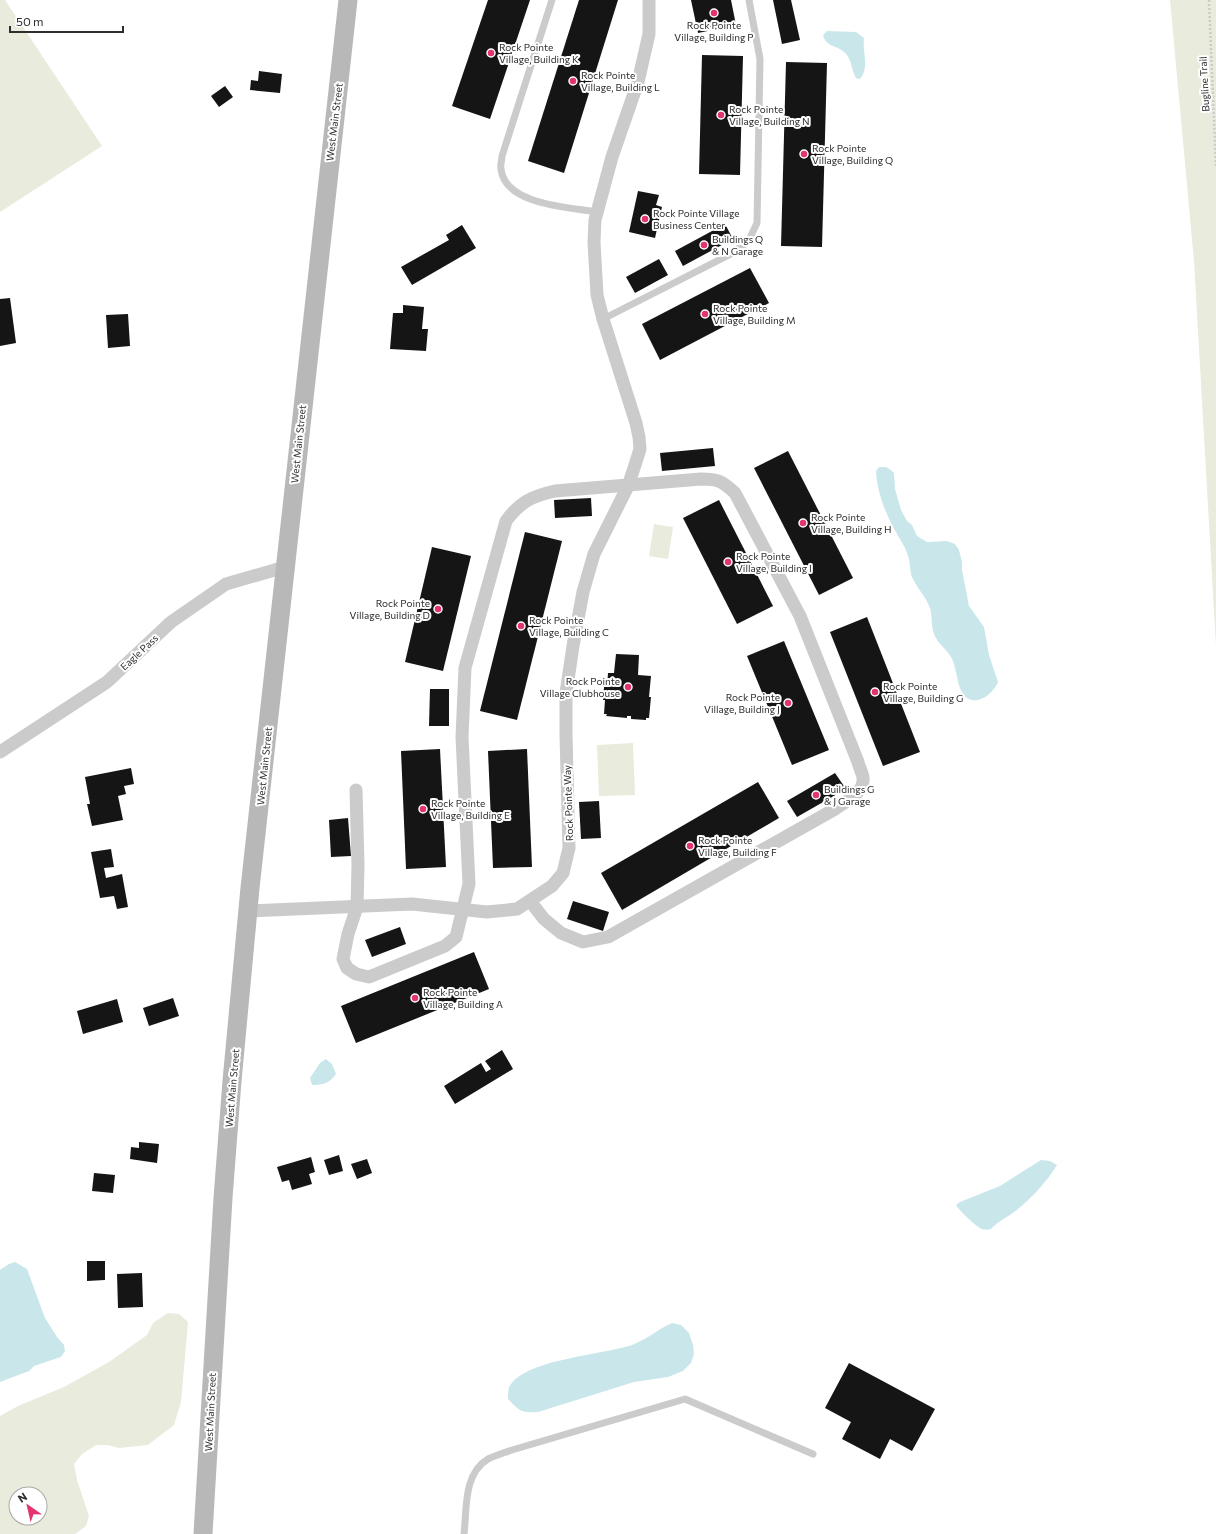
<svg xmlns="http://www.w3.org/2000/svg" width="1216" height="1534" viewBox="0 0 1216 1534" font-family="Commissioner,sans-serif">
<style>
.green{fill:#e9ebdc;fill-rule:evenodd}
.water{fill:#c9e7eb}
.building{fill:#151515}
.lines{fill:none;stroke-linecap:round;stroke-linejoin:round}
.path{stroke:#cbcbcb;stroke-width:2.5;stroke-dasharray:2 2;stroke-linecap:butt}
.lane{stroke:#cbcbcb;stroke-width:7}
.street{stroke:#cbcbcb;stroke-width:13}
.secondary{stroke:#b8b8b8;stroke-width:19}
.poi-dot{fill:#e23471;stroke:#fff;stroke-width:1.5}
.labels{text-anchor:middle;stroke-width:4;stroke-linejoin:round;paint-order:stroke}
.poi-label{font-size:10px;fill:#2e2e2e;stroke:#fff;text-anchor:start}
.street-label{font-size:10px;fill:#2e2e2e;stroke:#fff}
</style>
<rect width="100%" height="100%" fill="#fff"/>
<!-- green -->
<g class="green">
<path d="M0,0H5L102,146L0,212Z"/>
<path d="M1170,0H1216V646L1194,261Z"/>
<path d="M654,524L673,527L668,559L649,556Z"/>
<path d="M633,743L635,795L599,796L597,745Z"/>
<path d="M168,1313L179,1314L188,1322L181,1402L174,1425L148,1445L119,1448L107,1445H96L82,1454L74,1464L77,1480L89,1516L86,1526L75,1534H0V1416L18,1406L64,1387L109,1362L147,1335L153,1323ZM16,1494H40V1518H16Z"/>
</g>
<!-- water -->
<g class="water">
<path d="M827,31L856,32L864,38C862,51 870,68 860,79L856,78C851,70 852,58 844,52C836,45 826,47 823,35Z"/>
<path d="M879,467H886L891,470L894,473L895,489L901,510L907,521L912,525L917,536L927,542L947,541L955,544L959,550L962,562V570L969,606L984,627L989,655L998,682C994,692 979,706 967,698C956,690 958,669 951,657C947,650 940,645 936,638C930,628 933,618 930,608C926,597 918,589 913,579C909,572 911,564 908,556C906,548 901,541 897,534C886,515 877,493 876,471Z"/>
<path d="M326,1059L332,1064L336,1074C330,1083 323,1085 312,1085L310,1078L320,1063Z"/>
<path d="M1041,1160L1050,1161L1057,1165C1048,1180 1032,1198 1018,1209C1010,1216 998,1221 991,1229C988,1230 985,1230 982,1229C976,1227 959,1210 956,1205L960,1202L1000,1186Z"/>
<path d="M15,1262L27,1269L45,1318L57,1337L64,1345L65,1351L61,1357L34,1366L29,1371L0,1382V1270L9,1264Z"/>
<path d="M672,1323L681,1325L689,1333L693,1345L694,1354L691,1363L683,1371L668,1377L634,1382L538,1412C520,1413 520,1411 508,1399C508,1394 508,1387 511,1384C530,1359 601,1355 632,1345C646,1340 658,1329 672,1323Z"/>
</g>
<!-- building -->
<g class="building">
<path d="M488,0H530L490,119L452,106Z"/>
<path d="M579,0H618L564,173L528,161Z"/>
<path d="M691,0H731L736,25L698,33Z"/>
<path d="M773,0H791L800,40L782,44Z"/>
<path d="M702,55L743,56L740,175L699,174Z"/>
<path d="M786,62L827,63L822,247L781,246Z"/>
<path d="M259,71L282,74L280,93L250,90L251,80L258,81Z"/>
<path d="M225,86L233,97L219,107L211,96Z"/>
<path d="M638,191L659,195L656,205L662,207L655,238L629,232Z"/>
<path d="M725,224L733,239L683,266L675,251Z"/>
<path d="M462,225L476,248L412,285L401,267L449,240L446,235Z"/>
<path d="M659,259L668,275L635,293L626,277Z"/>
<path d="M750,268L769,303L660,360L642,324Z"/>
<path d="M10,298L16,343L0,346V299Z"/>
<path d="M403,305L424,307L422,329H428L426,351L390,349L393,313H403Z"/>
<path d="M128,314L130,346L108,348L106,315Z"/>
<path d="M713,448L715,466L662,471L660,453Z"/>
<path d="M788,451L853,578L819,595L754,468Z"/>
<path d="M591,498L592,516L555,518L554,500Z"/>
<path d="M719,500L773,606L737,624L683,518Z"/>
<path d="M525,532L562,541L517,720L480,711Z"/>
<path d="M432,547L471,556L443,671L405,662Z"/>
<path d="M867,617L920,752L883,766L830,632Z"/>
<path d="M784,641L829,750L792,765L747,656Z"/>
<path d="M616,654L639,655L638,675L651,676L649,697H651L649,718H646V720L631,719V716H627V718L606,716L607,714H604L605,700H603L604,687H607L608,673H614Z"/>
<path d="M430,689H449V726H429Z"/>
<path d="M440,749L446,867L406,869L401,751Z"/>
<path d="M527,749L532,867L493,868L488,751Z"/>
<path d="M131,768L134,784L124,786L126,794L118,796L123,820L92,826L87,804H90L85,777Z"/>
<path d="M835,773L846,789L797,817L787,801Z"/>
<path d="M758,782L779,818L622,910L601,873Z"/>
<path d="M599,801L601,838L581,839L579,802Z"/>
<path d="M348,818L351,856L331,857L329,820Z"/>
<path d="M111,849L114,867L104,868L106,878L122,874L128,907L117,909L114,896L100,898L91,852Z"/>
<path d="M573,901L609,912L603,931L567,919Z"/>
<path d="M400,927L406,944L372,957L365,940Z"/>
<path d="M474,952L489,989L356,1043L341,1006Z"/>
<path d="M173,998L179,1016L149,1026L143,1008Z"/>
<path d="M117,999L123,1022L83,1034L77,1011Z"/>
<path d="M502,1050L513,1069L455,1104L444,1086L481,1063L486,1072L491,1069L485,1061Z"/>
<path d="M139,1142L159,1144L157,1163L130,1159L131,1147L139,1148Z"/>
<path d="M339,1155L343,1171L329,1175L324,1160Z"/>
<path d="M311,1157L315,1172L309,1174L312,1184L292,1190L289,1180L282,1182L277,1167Z"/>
<path d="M367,1159L372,1173L357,1179L351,1164Z"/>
<path d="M94,1173L115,1175L113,1193L92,1191Z"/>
<path d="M87,1261H105V1280L87,1281Z"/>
<path d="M142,1273L143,1307L118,1308L117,1274Z"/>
<path d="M849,1363L935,1409L912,1451L890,1439L880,1459L842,1439L851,1422L825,1408Z"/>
</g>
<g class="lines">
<!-- path -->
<path class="path" d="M1209,0L1216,167"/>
<!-- lane -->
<g class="lane">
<path d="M552,0L502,156C502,160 500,165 501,169C505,205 569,207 597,212"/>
<path d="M603,319L729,255L748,242L757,223L760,59L749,0"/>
<path d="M464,1534C467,1509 463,1474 488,1459C496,1455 504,1453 512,1450L685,1399L813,1454"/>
</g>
<!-- street -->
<g class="street">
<path d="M0,752L107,682L171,622L226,584L285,567"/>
<path d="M356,790L358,865L357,907L348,934L343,959L347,968L356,974L369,977L445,946L456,937L469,884L462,737L465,668L506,521C520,502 532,496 555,491L701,479C718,479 722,481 735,493L800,616L858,762C859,767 862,772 863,777C865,793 846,801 835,809L608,937L583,942L561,933L544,919L530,901"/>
<path d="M248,911L412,904L487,912L517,909L552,886L563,873L569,848L566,735V693L573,646L583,592L594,554L628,486L635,465L640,449L639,437L636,423L603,319L597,295L594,242L595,220L612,157L638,82L649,34V0"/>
</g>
<!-- secondary -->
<path class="secondary" d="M203,1534L223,1198L232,1081L250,888L348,0"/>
</g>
<!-- markers -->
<g class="poi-dot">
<circle cx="714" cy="13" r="4"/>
<circle cx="491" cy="53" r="4"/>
<circle cx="573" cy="81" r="4"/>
<circle cx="721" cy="115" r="4"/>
<circle cx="804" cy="154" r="4"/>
<circle cx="645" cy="219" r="4"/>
<circle cx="704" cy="245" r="4"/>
<circle cx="705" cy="314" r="4"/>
<circle cx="803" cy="523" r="4"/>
<circle cx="728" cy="562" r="4"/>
<circle cx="438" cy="609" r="4"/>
<circle cx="521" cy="626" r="4"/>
<circle cx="628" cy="687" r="4"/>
<circle cx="875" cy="692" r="4"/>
<circle cx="788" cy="703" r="4"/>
<circle cx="816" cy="795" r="4"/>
<circle cx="423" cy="809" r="4"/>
<circle cx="690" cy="846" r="4"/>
<circle cx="415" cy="998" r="4"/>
</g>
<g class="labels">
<!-- poi labels -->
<g class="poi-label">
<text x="714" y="29" text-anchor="middle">Rock Pointe<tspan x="714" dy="12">Village, Building P</tspan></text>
<text x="499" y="51">Rock Pointe<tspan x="499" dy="12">Village, Building K</tspan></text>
<text x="581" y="79">Rock Pointe<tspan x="581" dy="12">Village, Building L</tspan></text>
<text x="729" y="113">Rock Pointe<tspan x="729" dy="12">Village, Building N</tspan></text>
<text x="812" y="152">Rock Pointe<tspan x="812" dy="12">Village, Building Q</tspan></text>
<text x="653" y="217">Rock Pointe Village<tspan x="653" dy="12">Business Center</tspan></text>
<text x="712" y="243">Buildings Q<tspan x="712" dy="12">&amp; N Garage</tspan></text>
<text x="713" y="312">Rock Pointe<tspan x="713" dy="12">Village, Building M</tspan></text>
<text x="811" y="521">Rock Pointe<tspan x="811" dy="12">Village, Building H</tspan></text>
<text x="736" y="560">Rock Pointe<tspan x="736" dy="12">Village, Building I</tspan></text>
<text x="430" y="607" text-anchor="end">Rock Pointe<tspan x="430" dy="12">Village, Building D</tspan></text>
<text x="529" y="624">Rock Pointe<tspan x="529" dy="12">Village, Building C</tspan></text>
<text x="620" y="685" text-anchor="end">Rock Pointe<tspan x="620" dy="12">Village Clubhouse</tspan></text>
<text x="883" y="690">Rock Pointe<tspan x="883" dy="12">Village, Building G</tspan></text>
<text x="780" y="701" text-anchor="end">Rock Pointe<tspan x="780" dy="12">Village, Building J</tspan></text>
<text x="824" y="793">Buildings G<tspan x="824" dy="12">&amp; J Garage</tspan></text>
<text x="431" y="807">Rock Pointe<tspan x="431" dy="12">Village, Building E</tspan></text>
<text x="698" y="844">Rock Pointe<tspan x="698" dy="12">Village, Building F</tspan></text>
<text x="423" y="996">Rock Pointe<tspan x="423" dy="12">Village, Building A</tspan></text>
</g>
<!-- street labels -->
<g class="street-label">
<text transform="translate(1204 84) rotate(-93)" y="4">Bugline Trail</text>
<text transform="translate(334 122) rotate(-83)" y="4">West Main Street</text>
<text transform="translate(298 444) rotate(-84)" y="4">West Main Street</text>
<text transform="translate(139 652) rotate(-43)" y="4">Eagle Pass</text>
<text transform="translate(264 766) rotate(-84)" y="4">West Main Street</text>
<text transform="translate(568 803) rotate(-92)" y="4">Rock Pointe Way</text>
<text transform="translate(232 1088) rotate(-85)" y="4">West Main Street</text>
<text transform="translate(210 1412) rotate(-87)" y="4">West Main Street</text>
</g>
</g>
<!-- north arrow -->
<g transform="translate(28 1506) rotate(326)"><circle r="19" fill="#ffffff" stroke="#ababab"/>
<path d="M0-3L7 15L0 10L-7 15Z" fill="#e23471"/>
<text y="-6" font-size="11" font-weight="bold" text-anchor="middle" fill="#2e2e2e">N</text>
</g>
<!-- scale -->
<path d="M10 26v6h113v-6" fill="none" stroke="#2e2e2e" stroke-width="2"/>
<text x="16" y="26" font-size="12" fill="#2e2e2e" stroke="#ffffff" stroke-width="3" paint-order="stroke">50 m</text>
</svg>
